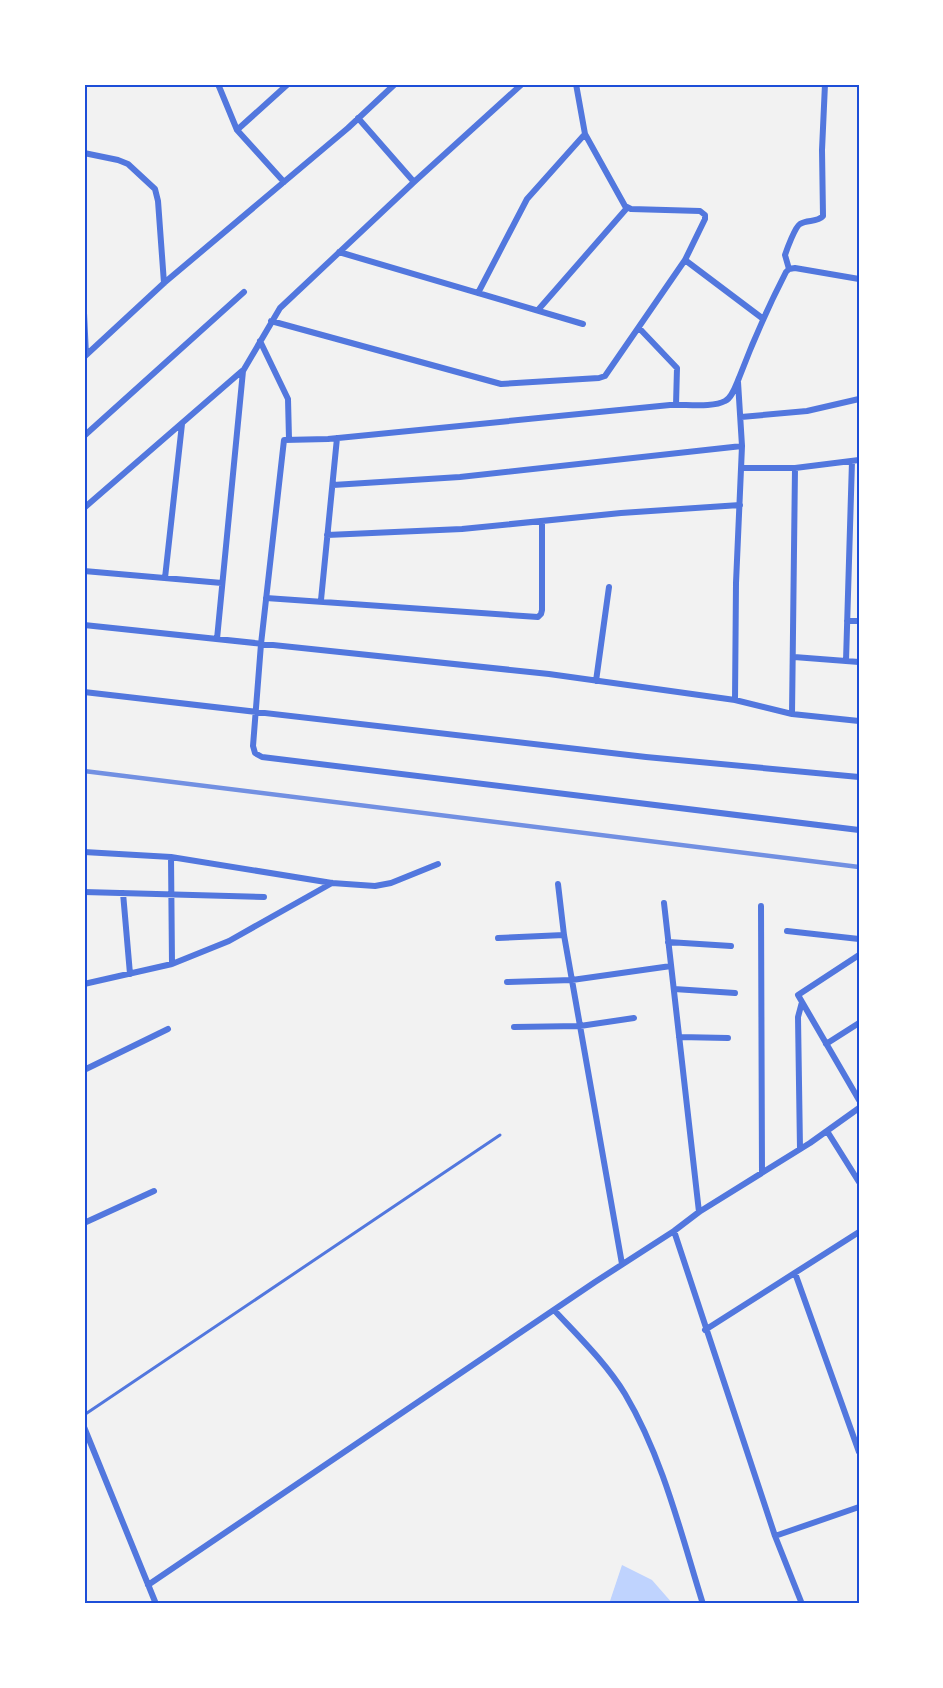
<svg xmlns="http://www.w3.org/2000/svg" width="943" height="1688" font-family="Georgia,serif">
  <rect width="100%" height="100%" fill="#f2f2f2"/>
  <path fill="#bfd3fe" d="M622 1565 652 1580 673 1604H609Z"/>
  <g fill="none" stroke-linecap="round" stroke-linejoin="round">
    <path stroke="#5277de" stroke-width="3" d="M84 1415 500 1135"/>
    <path stroke="#5277de" stroke-width="6" d="M218 84 237 130 284 182
      M237 130 288 84
      M84 153 118 160 128 164 155 189 158 201 164 283
      M414 182 522 84
      M339 252 583 324
      M685 260 762 318
      M789 269 785 255C787 249 795 227 800 224 807 219 817 223 823 216L822 150 825 84
      M859 279 795 268 789 269 786 272C768 307 753 341 739 378 736 385 732 398 725 401 713 408 684 404 670 405L328 439 284 440 261 644 253 746 255 753 262 757 859 830
      M478 293 527 199 585 134
      M538 310 627 208
      M84 313 86 355
      M271 321 501 384 599 378 605 376 685 260 705 219V215L700 211 631 209 625 206 585 134 576 84
      M639 328 677 368 676 405
      M260 341 288 399 289 439
      M84 357 164 283 348 128 395 84
      M741 417 807 411 859 399
      M84 436 244 292
      M742 468H795L859 460
      M333 485 460 477 742 446
      M84 508 242 371
      M327 535 462 529 621 513 740 505
      M84 571 222 583
      M165 578 182 424
      M266 598 538 617 541 614 542 610V521
      M321 600 337 438
      M847 621H859
      M84 625 549 674 735 700 792 714 859 721
      M217 639 243 371 280 308 414 182 358 118
      M794 657 859 662
      M846 661 852 461
      M596 681 609 587
      M84 692 646 757 859 777
      M735 700 736 583 742 446 738 382
      M792 714 795 468
      M84 852 171 857 332 883 375 886 391 883 438 864
      M171 857 172 964
      M558 884 564 935 622 1264
      M84 892 264 897
      M123 893 130 974
      M664 903 699 1212
      M761 906 762 1172
      M787 931 859 939
      M498 938 564 935
      M668 942 731 946
      M859 955 798 995 859 1100
      M507 982 572 980 671 966
      M84 984 172 964 229 941 332 883
      M674 989 735 993
      M514 1027 580 1026 634 1018
      M679 1037 728 1038
      M826 1044 859 1023
      M84 1070 168 1029
      M827 1131 859 1182
      M800 1149 798 1017 802 1002
      M84 1223 154 1191
      M674 1231 775 1536 802 1604
      M795 1273 859 1452
      M554 1310C579 1337 606 1363 625 1394 663 1458 681 1534 703 1604
      M705 1330 859 1232
      M84 1427 156 1604
      M775 1536 859 1507
      M148 1585 595 1282 674 1231 699 1212 810 1143 859 1108"/>
    <path stroke="#7290e2" stroke-width="4.5" d="M84 771 859 867"/>
  </g>
  <rect width="943" height="1688" fill="none" stroke="#ffffff" stroke-width="171"/>
  <rect x="86" y="86" width="772" height="1516" fill="none" stroke="#1d4ed8" stroke-width="2"/>
</svg>
